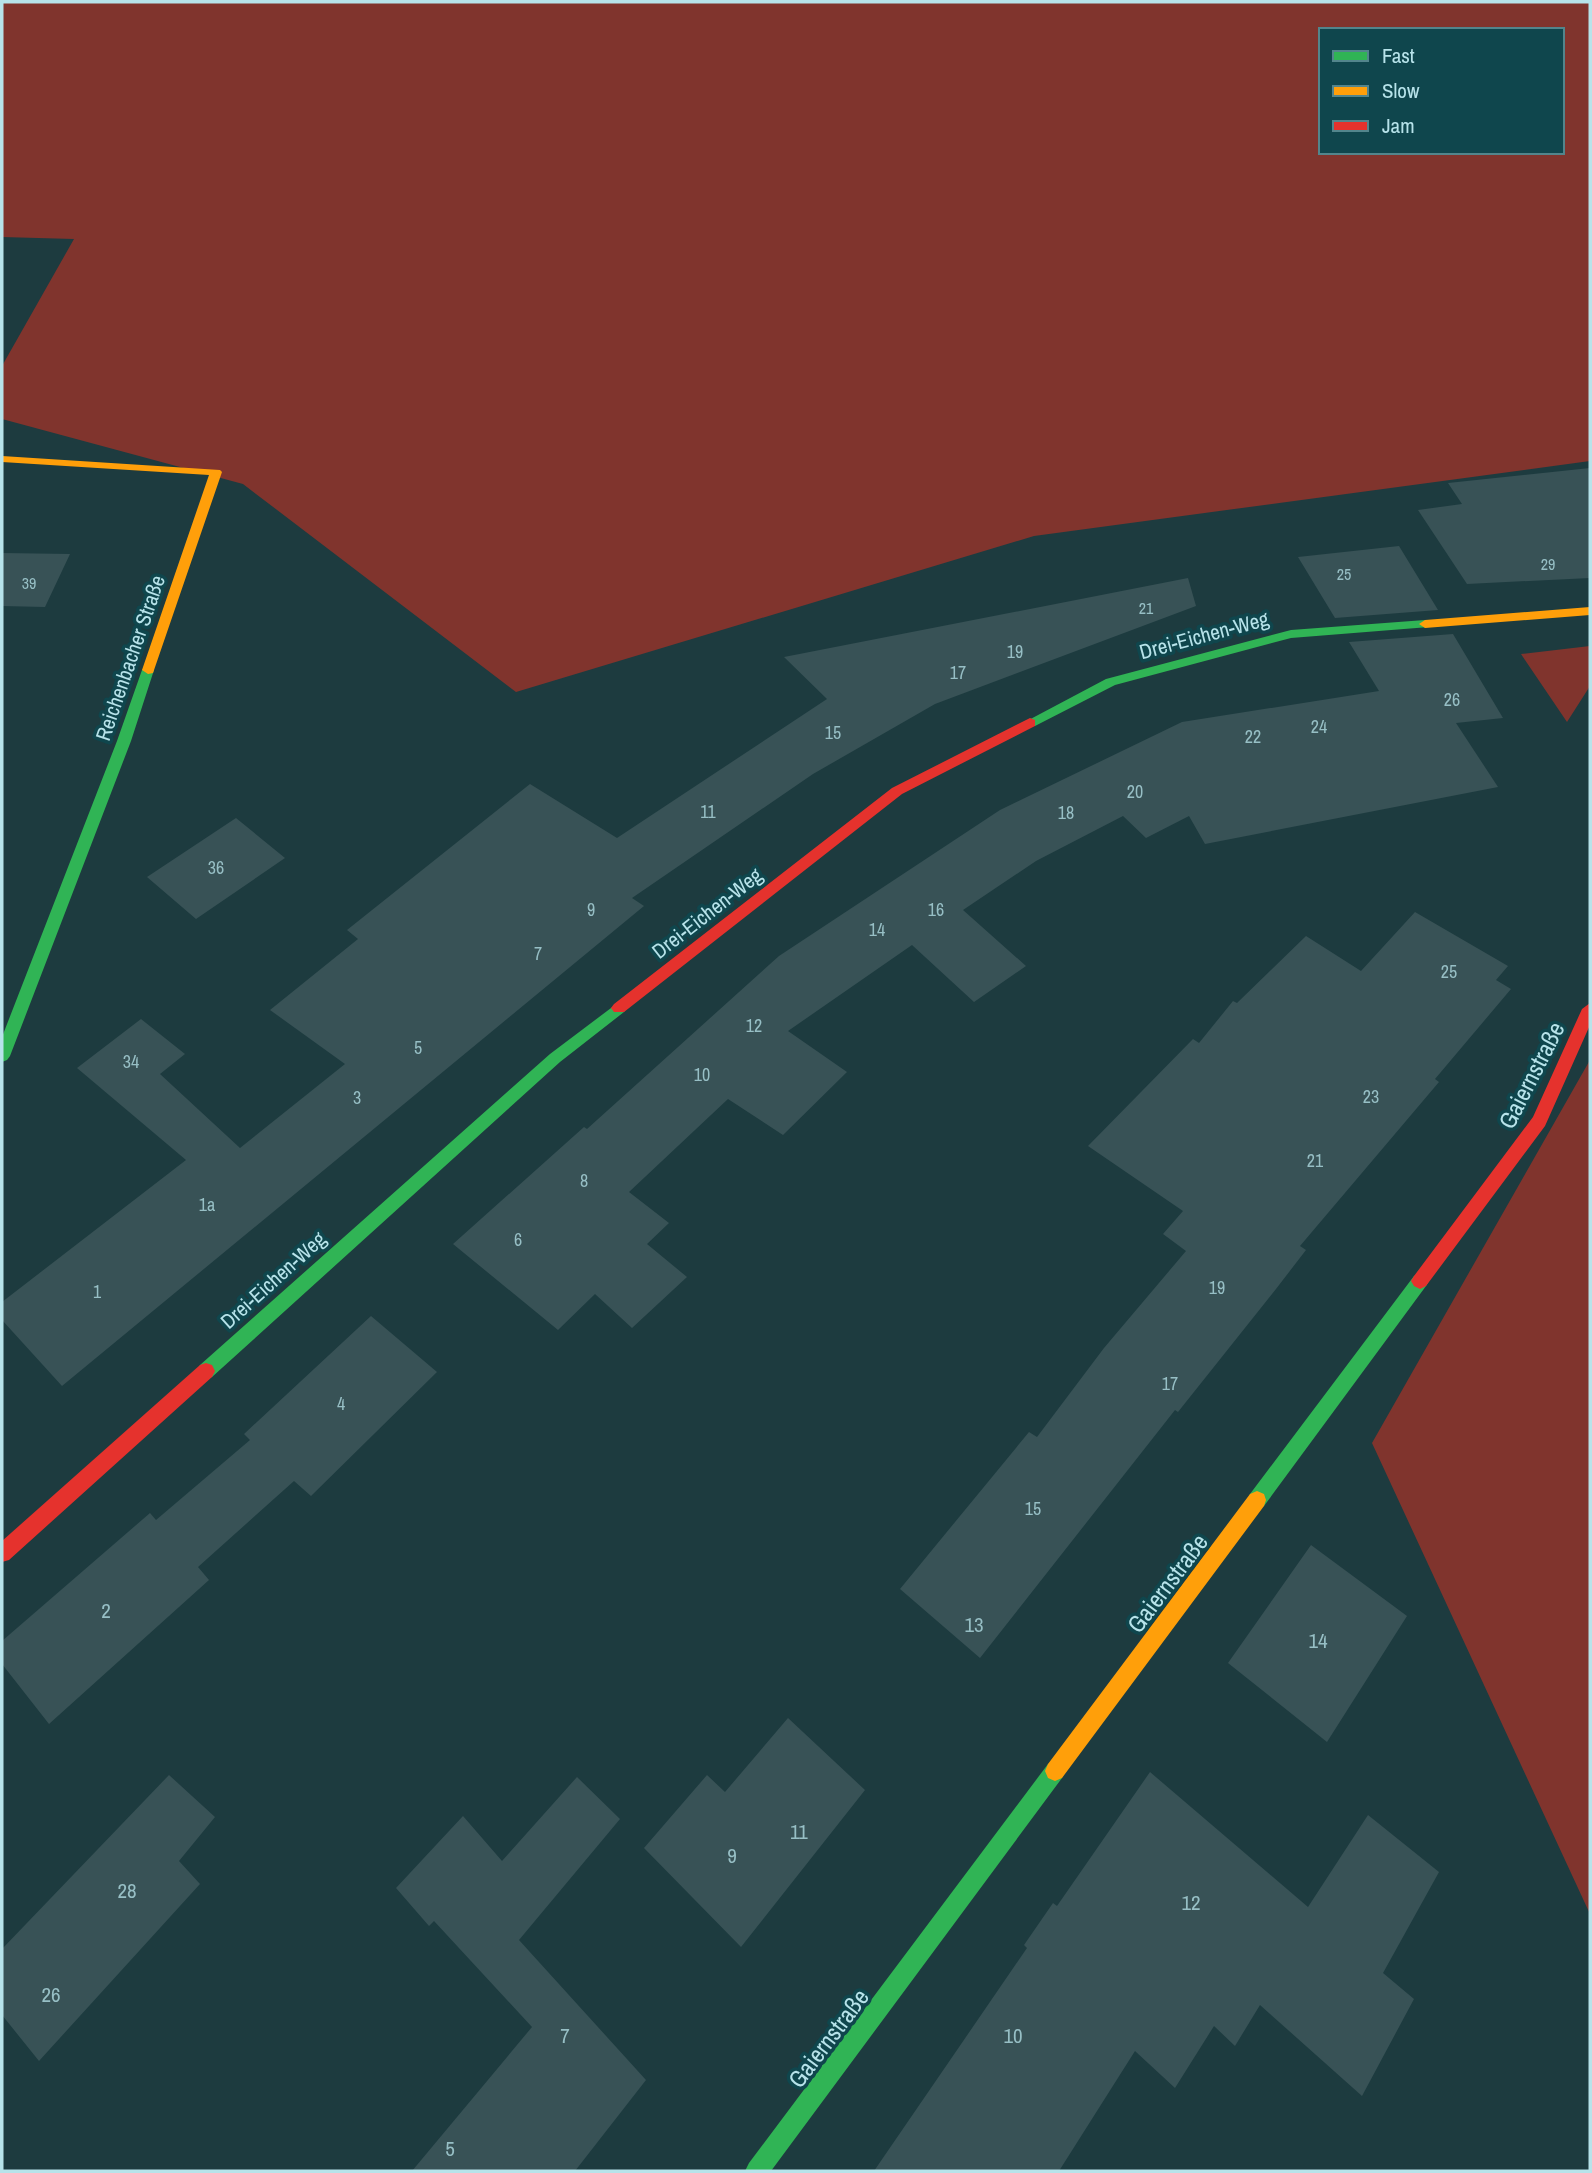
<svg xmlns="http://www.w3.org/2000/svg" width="1592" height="2173" font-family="'Archivo Narrow',sans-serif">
  <rect width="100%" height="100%" fill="#1d3b3f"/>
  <path fill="#80342d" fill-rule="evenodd" d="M2 2H1590V461L1034 536 516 692 243 484 2 419V366L74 239 2 237ZM1321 30H1562V152H1321Z
    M1590 646V686L1567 722 1521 654Z
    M1590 1060V1914L1372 1443Z"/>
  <path fill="#385256" d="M1590 468V578L1467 584 1418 510 1462 504 1448 483Z
    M1399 546 1438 610 1335 618 1298 557Z
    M2 553 70 554 45 607 2 606Z
    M1188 578 1196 606 935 704 813 774 632 898 644 906 62 1386 2 1320V1302L186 1160 77 1068 141 1019 185 1054 160 1074 240 1148 345 1064 270 1010 358 939 347 930 530 784 617 838 827 699 784 657Z
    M1453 634 1503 718 1456 723 1498 787 1205 844 1189 816 1146 838 1123 816 1036 861 963 910 1026 966 974 1002 912 945 788 1031 847 1072 783 1135 728 1099 629 1192 669 1223 647 1244 687 1277 632 1328 595 1294 558 1330 453 1244 584 1127 587 1129 779 956 1000 810 1182 722 1379 691 1349 642Z
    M236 818 285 858 196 919 147 877Z
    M1415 912 1508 966 1496 980 1511 989 1435 1079 1439 1082 1300 1246 1306 1250 1276 1289 1178 1412 1175 1410 980 1658 900 1589 1029 1432 1037 1437 1104 1348 1186 1251 1163 1234 1183 1211 1088 1146 1193 1039 1199 1043 1233 1001 1237 1003 1306 936 1361 971Z
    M371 1316 437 1372 311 1496 294 1481 198 1567 209 1580 49 1724 2 1664V1641L150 1513 156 1520 250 1440 244 1434Z
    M1311 1545 1407 1616 1327 1742 1228 1663Z
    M788 1718 865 1790 741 1947 644 1848 707 1775 725 1792Z
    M1150 1772 1308 1907 1368 1815 1439 1872 1383 1973 1414 1999 1362 2096 1260 2005 1235 2046 1214 2026 1175 2088 1135 2051 1059 2171H874L1027 1948 1024 1945 1053 1903 1057 1906Z
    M169 1775 215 1817 179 1861 200 1884 39 2061 2 2015V1949Z
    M577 1777 620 1819 519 1940 646 2080 575 2171H412L532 2027 434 1921 429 1926 396 1888 463 1816 502 1861Z"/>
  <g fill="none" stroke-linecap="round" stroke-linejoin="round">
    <path fill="#30b455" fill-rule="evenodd" d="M1425 620 1431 624 1429 627 1291 638 1115 685 1035 726H1025L1023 723 1106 679 1291 630Z
      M148 666 154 670 131 741 10 1056 7 1060 2 1062V1037L117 741 142 670Z
      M619 1002 627 1008 624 1012 560 1062 212 1377 206 1379 200 1377 197 1371 200 1365 550 1054Z
      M1420 1273 1426 1276 1429 1281 1426 1286 1264 1506 1257 1509 1250 1506 1248 1500 1250 1494 1414 1276Z
      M1055 1761 1062 1764 1065 1771 1062 1778 771 2171H745L749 2163 1048 1764Z"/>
    <path fill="#ff9f0a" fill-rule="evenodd" d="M2 456 220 470 222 472 153 673 148 674 142 670 209 475 2 462Z
      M1590 607V615L1425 628 1419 624 1425 620Z
      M1257 1491 1264 1494 1266 1500 1264 1506 1062 1778 1055 1781 1048 1778 1045 1771 1048 1764 1250 1494Z"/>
    <path fill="#e5322d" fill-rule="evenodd" d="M1030 718 1035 720V726L902 794 624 1012H614L611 1008 614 1004 892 788Z
      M1590 1003V1025L1545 1126 1426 1286 1420 1289 1414 1286 1411 1281 1414 1276 1533 1117 1582 1009Z
      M206 1363 212 1365 215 1371 212 1377 9 1560 2 1562V1541L200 1365Z"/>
  </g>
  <g text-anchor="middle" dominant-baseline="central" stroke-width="7" stroke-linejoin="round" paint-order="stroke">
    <g font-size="16" fill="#97bfc5">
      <text x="1548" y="564">29</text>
      <text x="1344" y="574">25</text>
      <text x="29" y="583">39</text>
      <text x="1146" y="608">21</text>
    </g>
    <g font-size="18" fill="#97bfc5">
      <text x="1015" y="651">19</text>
      <text x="958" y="672">17</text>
      <text x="1452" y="699">26</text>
      <text x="1319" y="726">24</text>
      <text x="833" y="732">15</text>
      <text x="1253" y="736">22</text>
      <text x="1135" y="791">20</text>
      <text x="708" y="811">11</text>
      <text x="1066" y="812">18</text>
      <text x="216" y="867">36</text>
      <text x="591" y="909">9</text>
      <text x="936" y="909">16</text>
      <text x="877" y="929">14</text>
      <text x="538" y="953">7</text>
      <text x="1449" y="971">25</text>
      <text x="754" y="1025">12</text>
      <text x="418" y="1047">5</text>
      <text x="131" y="1061">34</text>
      <text x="702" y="1074">10</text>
      <text x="1371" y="1096">23</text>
      <text x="357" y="1097">3</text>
      <text x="1315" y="1160">21</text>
      <text x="584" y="1180">8</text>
      <text x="207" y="1204">1a</text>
      <text x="518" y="1239">6</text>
      <text x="1217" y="1287">19</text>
      <text x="97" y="1291">1</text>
      <text x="1170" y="1383">17</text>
      <text x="341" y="1403">4</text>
      <text x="1033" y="1508">15</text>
    </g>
    <g font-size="21" fill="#b7e3ea" stroke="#0f464d">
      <text transform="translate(1204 635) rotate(-15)">Drei-Eichen-Weg</text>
      <text transform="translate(130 658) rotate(-71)">Reichenbacher Straße</text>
      <text transform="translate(707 913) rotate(-38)">Drei-Eichen-Weg</text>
      <text transform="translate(273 1280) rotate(-42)">Drei-Eichen-Weg</text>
    </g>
    <g font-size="21" fill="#97bfc5">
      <text x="106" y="1610">2</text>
      <text x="974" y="1624">13</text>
      <text x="1318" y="1640">14</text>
      <text x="799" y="1831">11</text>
      <text x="732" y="1855">9</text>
      <text x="127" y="1890">28</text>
      <text x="1191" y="1902">12</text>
      <text x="51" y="1994">26</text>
      <text x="565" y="2035">7</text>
      <text x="1013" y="2035">10</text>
      <text x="450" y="2148">5</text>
    </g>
    <g font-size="24" fill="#b7e3ea" stroke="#0f464d">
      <text transform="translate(1531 1075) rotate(-63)">Gaiernstraße</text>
      <text transform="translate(1167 1583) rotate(-53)">Gaiernstraße</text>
      <text transform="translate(828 2038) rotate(-53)">Gaiernstraße</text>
    </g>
  </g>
  <rect width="1592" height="2173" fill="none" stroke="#b7e3ea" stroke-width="7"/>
  <rect x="1319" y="28" width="245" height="126" fill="#0f464d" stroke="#52858c" stroke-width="2"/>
  <rect x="1333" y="51" width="35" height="10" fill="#30b455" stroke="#52858c" stroke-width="2"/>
  <text x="1382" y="63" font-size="21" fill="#b7e3ea">Fast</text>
  <rect x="1333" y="86" width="35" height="10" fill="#ff9f0a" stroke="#52858c" stroke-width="2"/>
  <text x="1382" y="98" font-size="21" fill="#b7e3ea">Slow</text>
  <rect x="1333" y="121" width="35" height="10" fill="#e5322d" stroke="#52858c" stroke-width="2"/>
  <text x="1382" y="133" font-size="21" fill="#b7e3ea">Jam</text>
</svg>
